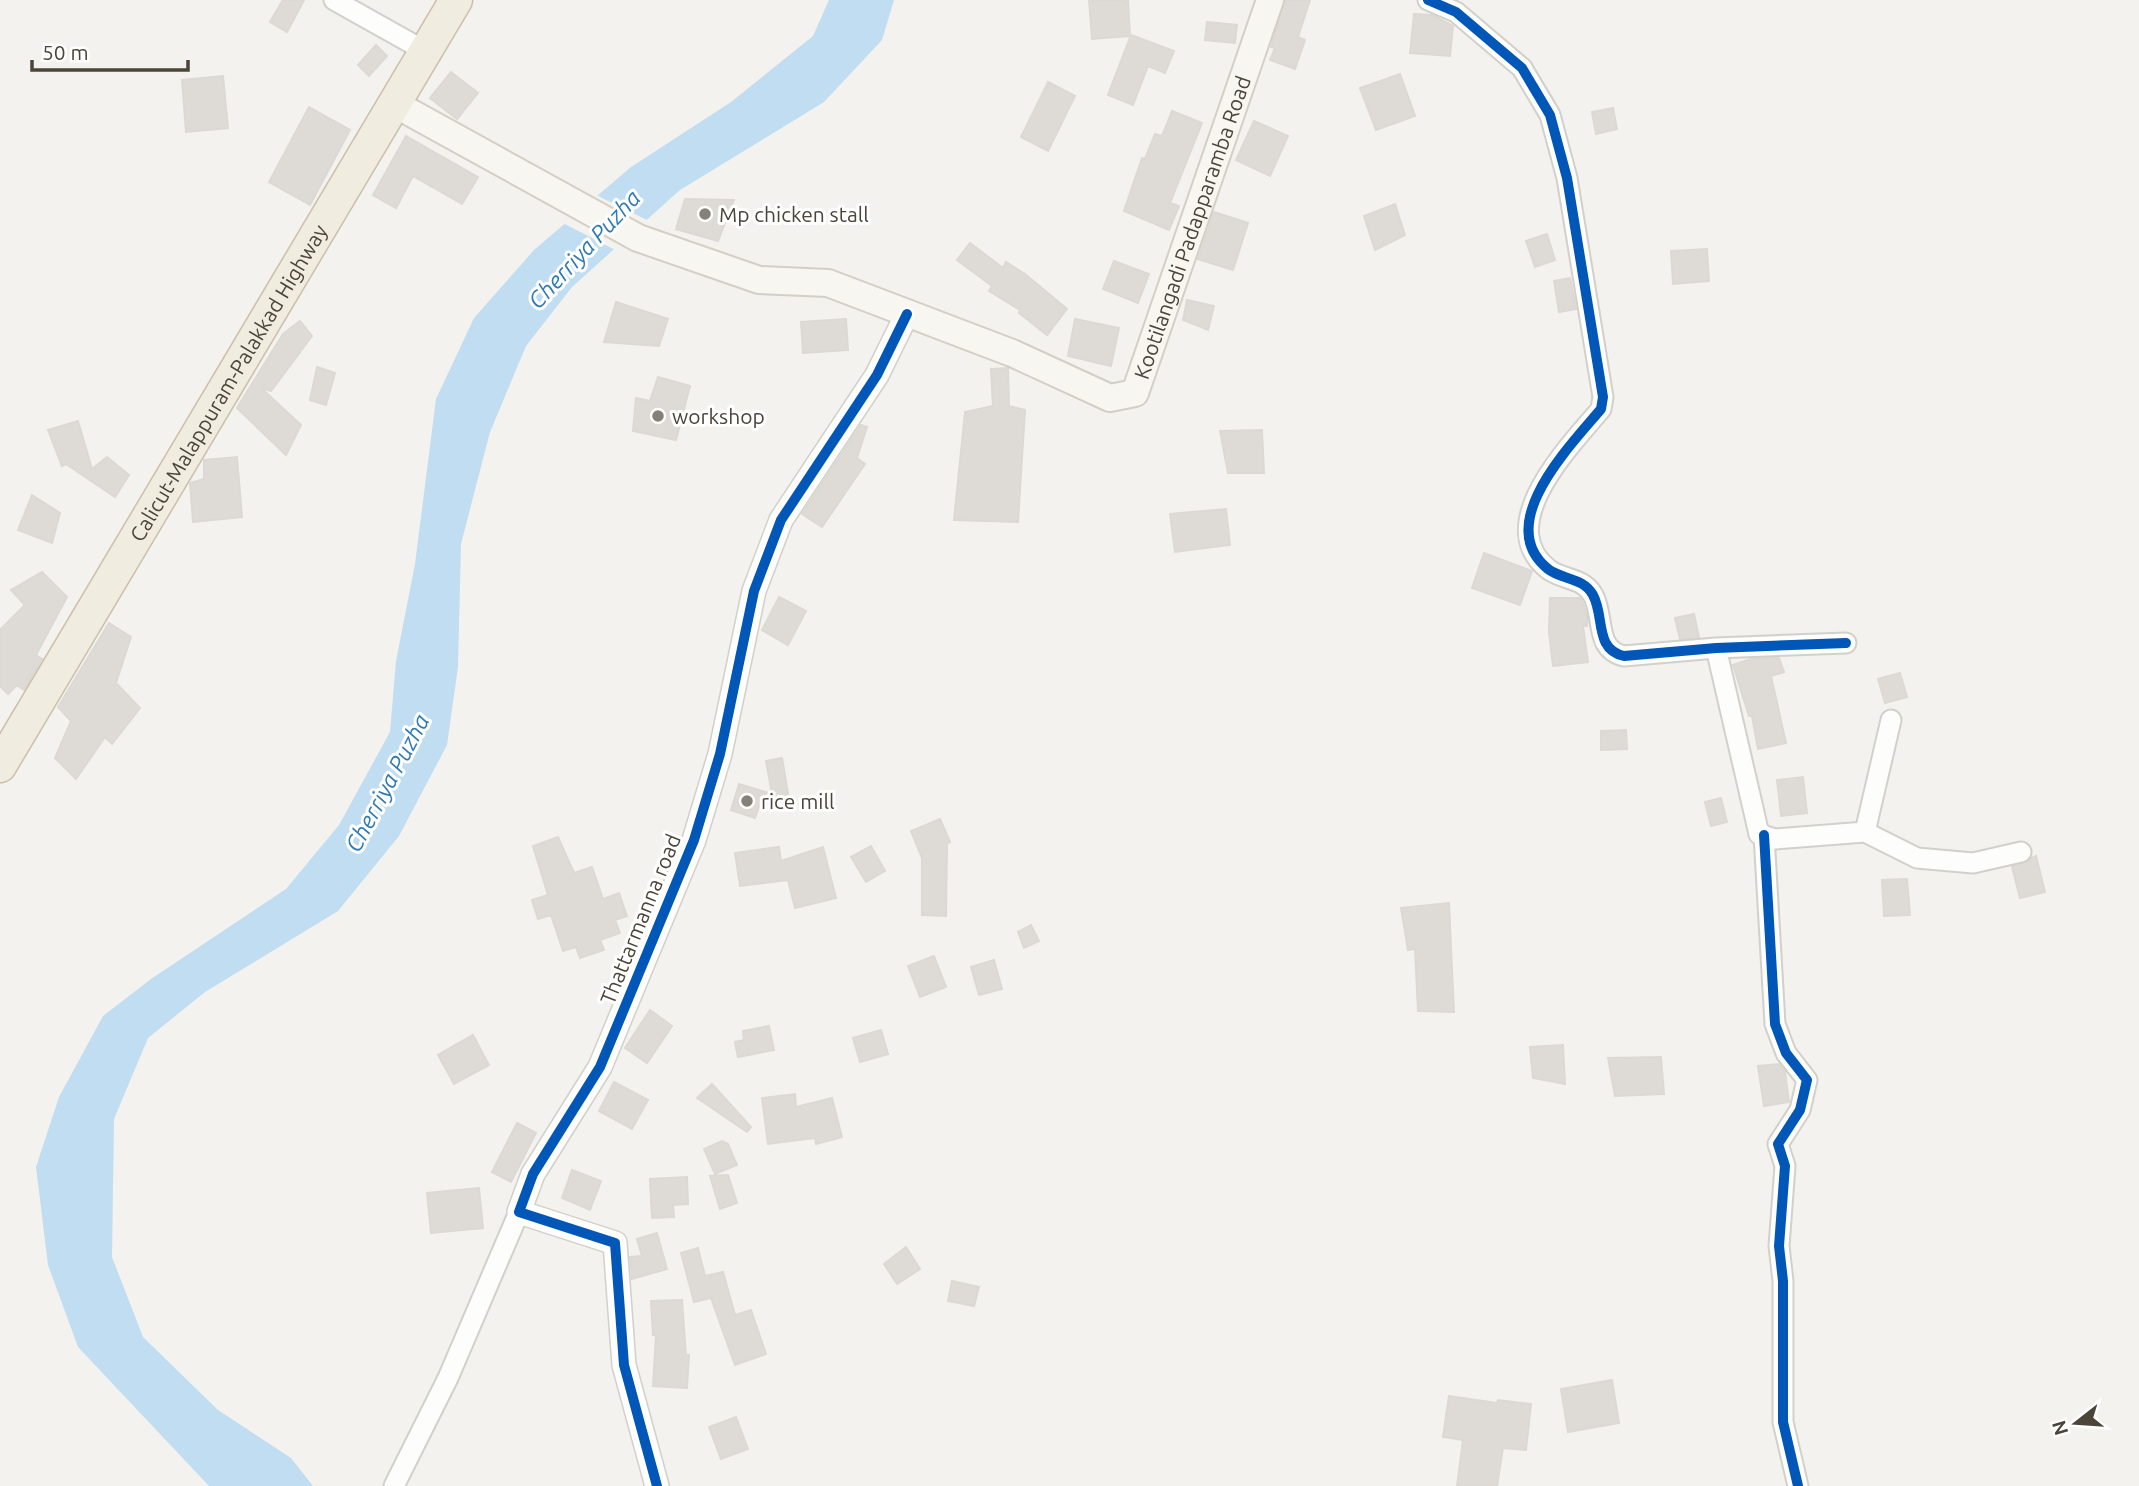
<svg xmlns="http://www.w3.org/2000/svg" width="2139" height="1486" font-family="Ubuntu,sans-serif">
  <rect width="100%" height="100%" fill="#f4f2ee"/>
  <path fill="#c0ddf1" d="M829 0H894L882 40 824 102 680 190 572 287 526 346 490 432 461 544 458 667 447 745 399 836 338 911 205 992 148 1038 114 1119 112 1257 143 1337 218 1410 291 1458 313 1486H209L78 1347 48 1265 36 1167 59 1097 103 1016 151 979 286 889 339 825 390 732 396 661 415 564 436 399 474 318 534 250 631 167 731 102 813 36Z"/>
  <path fill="#f4f2ee" d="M594 194 651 222 619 252 561 222Z"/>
  <path fill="#dedbd6" stroke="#dcd9d4" stroke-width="2" d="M283 0H304L287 32 270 22Z
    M1089 0H1128L1130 36 1092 39Z
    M1285 0H1310L1298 37 1305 40 1295 69 1270 60 1275 48 1271 47Z
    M1414 14 1433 15 1453 26 1450 56 1410 53Z
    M1207 22 1237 25 1235 43 1205 40Z
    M1131 35 1174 51 1165 73 1148 66 1133 105 1108 95Z
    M376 45 387 56 369 76 358 65Z
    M451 72 478 93 457 119 430 98Z
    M1400 74 1415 116 1376 130 1360 88Z
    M223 76 228 128 186 132 182 80Z
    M1048 82 1075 96 1048 151 1021 137Z
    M309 107 350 130 310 205 269 182Z
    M1613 108 1617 129 1596 134 1592 112Z
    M1172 111 1202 123 1170 203 1179 206 1169 230 1124 211 1142 158 1145 159 1155 134 1162 136Z
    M1254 121 1288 136 1270 176 1236 160Z
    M406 136 478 177 462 204 413 176 396 208 373 195Z
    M685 199 734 200 718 241 676 229Z
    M1395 204 1405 235 1375 250 1364 216Z
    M1214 212 1248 223 1233 270 1198 259Z
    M1547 234 1555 260 1535 267 1526 241Z
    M970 243 1003 268 1006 262 1025 274 1067 309 1047 335 1019 313 1020 310 989 291 992 286 957 260Z
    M1707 249 1709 281 1673 284 1671 251Z
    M1114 261 1149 274 1138 303 1103 289Z
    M1570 278 1576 309 1559 312 1554 281Z
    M1187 300 1214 306 1208 330 1183 320Z
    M616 302 668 319 659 346 604 342Z
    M846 319 848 350 803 353 801 322Z
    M1075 319 1119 328 1111 366 1068 356Z
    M300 321 312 336 271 391 261 388 301 425 286 455 237 408 283 334Z
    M317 367 335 373 326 405 310 400Z
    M1008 368 1009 406 1025 410 1018 522 954 520 965 412 993 406 991 369Z
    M658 377 690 386 676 440 633 431 636 398 650 401Z
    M78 421 92 469 107 457 129 475 115 497 66 464 62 466 48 430Z
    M861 425 867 427 857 458 865 464 822 527 802 514Z
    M1262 430 1264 473H1228L1220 431Z
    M237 457 242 517 193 522 190 483 204 479V460Z
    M32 495 60 513 52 543 18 530Z
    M1226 509 1230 545 1175 552 1170 514Z
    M1484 553 1532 571 1520 605 1472 588Z
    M42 572 67 597 36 655 42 659 24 690 17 685 8 694 0 686V630L25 605 11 590Z
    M779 597 806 611 788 645 762 630Z
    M1550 598H1580L1582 601 1587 616V626H1583L1588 662 1553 666 1549 632Z
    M1694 614 1699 637 1680 639 1675 618Z
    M109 623 131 637 116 683 140 708 112 744 105 737 76 779 55 758 71 721 58 707Z
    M1779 658 1784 672 1771 676 1786 743 1758 749 1752 716H1749L1733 665 1751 659Z
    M1900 673 1907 697 1885 703 1878 679Z
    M1626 730 1627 749 1601 750V731Z
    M782 758 789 799 760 804 755 818 731 810 739 784 772 794 766 761Z
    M1803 777 1807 813 1781 816 1777 780Z
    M1721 798 1727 822 1711 826 1705 802Z
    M940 819 950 842 947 843 946 916 922 915V858L911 831Z
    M558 837 574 873 592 867 603 899 619 893 627 916 615 920 620 933 600 940 604 950 580 958 576 947 563 951 551 915 538 919 532 900 548 895 533 846Z
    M871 846 885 871 866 882 851 857Z
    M779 847 781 861 823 847 836 898 795 908 788 880 740 886 735 853Z
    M2036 856 2045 892 2020 898 2012 867Z
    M1907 879 1910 915 1884 916 1882 880Z
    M1449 903 1454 1012 1418 1011 1415 949 1408 950 1401 908Z
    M1031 925 1039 941 1024 948 1018 932Z
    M934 956 946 987 920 997 908 966Z
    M994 960 1002 989 979 995 971 967Z
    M650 1010 672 1026 647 1063 625 1048Z
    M769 1026 774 1050 738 1057 735 1042 744 1040 743 1031Z
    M881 1030 888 1054 860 1062 853 1038Z
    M473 1035 489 1065 454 1084 438 1055Z
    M1563 1045 1565 1084 1533 1078 1530 1047Z
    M1661 1057 1664 1094 1615 1096 1608 1058Z
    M1779 1064 1785 1072 1789 1102 1764 1106 1758 1066Z
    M614 1082 648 1100 632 1129 599 1111Z
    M712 1084 751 1127 747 1132 697 1098Z
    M795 1094 796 1107 832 1098 842 1137 816 1144 815 1138 768 1144 762 1098Z
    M517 1123 536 1133 511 1182 492 1172Z
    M722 1141 728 1144 737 1165 715 1174 704 1149Z
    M572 1170 601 1181 590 1210 562 1198Z
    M728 1175 737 1203 720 1209 710 1176Z
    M687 1177 688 1204 673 1205 674 1217 652 1218 650 1179Z
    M479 1188 483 1228 431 1233 427 1193Z
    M657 1233 667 1269 632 1279 630 1257 642 1256 637 1239Z
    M906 1247 920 1269 897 1284 884 1264Z
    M698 1248 705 1276 723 1272 735 1315 751 1310 766 1354 735 1365 711 1298 694 1302 681 1253Z
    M952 1281 979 1287 974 1306 948 1301Z
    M682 1300 686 1355H689L687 1388 653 1386 656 1335H653L651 1301Z
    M1612 1380 1619 1423 1568 1432 1561 1389Z
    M1449 1396 1497 1403 1498 1400 1531 1404 1526 1450 1503 1448 1497 1486H1457L1463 1440 1443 1437Z
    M736 1417 748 1449 721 1459 709 1427Z"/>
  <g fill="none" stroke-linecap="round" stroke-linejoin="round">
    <defs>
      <path id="minor" d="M334 0 425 51
        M1428 0 1456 12 1522 68 1550 115 1567 178 1603 397 1601 409C1571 445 1492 524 1548 569 1562 580 1583 577 1593 595 1605 617 1594 649 1624 656L1716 648 1846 643
        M1716 648 1759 834 1775 839 1865 832 1917 858 1973 863 2021 852
        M1865 832 1891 720
        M1764 835 1775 1024 1786 1053 1807 1080 1800 1110 1778 1144 1785 1166 1779 1246 1783 1281V1422L1798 1486
        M394 1486 448 1378 519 1212"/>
      <path id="tertiary" d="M657 1486 624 1365 615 1243 519 1212 533 1174 600 1067 694 840 720 754 754 591 781 520 877 375 907 314"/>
      <g id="secondary">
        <path id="s1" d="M395 104 638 238 759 280 828 283 1012 353 1110 398 1135 393 1270 0"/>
      </g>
      <g id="trunk">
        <path id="s2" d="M0 766 456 0"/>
      </g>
    </defs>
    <use href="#minor" stroke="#d2d0cb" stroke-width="23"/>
    <use href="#tertiary" stroke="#d2d0cb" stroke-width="26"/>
    <use href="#secondary" stroke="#d3cfc5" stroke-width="30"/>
    <use href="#trunk" stroke="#ccbfa9" stroke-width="35"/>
    <use href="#minor" stroke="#fdfdfc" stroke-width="19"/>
    <use href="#tertiary" stroke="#fdfdfc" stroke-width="23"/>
    <use href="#secondary" stroke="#f7f6f1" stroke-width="26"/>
    <use href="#trunk" stroke="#f0ece0" stroke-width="32"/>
    <defs>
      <path id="cycleway" d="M1428 0 1456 12 1522 68 1550 115 1567 178 1603 397 1601 409C1571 445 1492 524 1548 569 1562 580 1583 577 1593 595 1605 617 1594 649 1624 656L1716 648 1846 643
        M1764 835 1775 1024 1786 1053 1807 1080 1800 1110 1778 1144 1785 1166 1779 1246 1783 1281V1422L1798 1486
        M657 1486 624 1365 615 1243 519 1212 533 1174 600 1067 694 840 720 754 754 591 781 520 877 375 907 314"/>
    </defs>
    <use href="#cycleway" stroke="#fff" stroke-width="15"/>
    <use href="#cycleway" stroke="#0057b8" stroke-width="10"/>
  </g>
  <g fill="#868178" stroke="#fff" stroke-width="2.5">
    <circle cx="705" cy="214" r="7"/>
    <circle cx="658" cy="416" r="7"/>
    <circle cx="747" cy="801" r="7"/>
  </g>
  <g text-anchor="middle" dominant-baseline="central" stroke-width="6" stroke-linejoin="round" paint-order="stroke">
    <g font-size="21" fill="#4b4439" stroke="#fff" text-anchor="start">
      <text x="719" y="214">Mp chicken stall</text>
      <text x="672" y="416">workshop</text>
      <text x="761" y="801">rice mill</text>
    </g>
    <g font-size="21" fill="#4b4439" stroke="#fff">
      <text stroke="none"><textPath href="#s1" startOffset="980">Kootilangadi Padapparamba Road</textPath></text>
      <text stroke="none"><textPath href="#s2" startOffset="446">Calicut-Malappuram-Palakkad Highway</textPath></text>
      <text transform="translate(640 919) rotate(-68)">Thattarmanna road</text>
    </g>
    <g font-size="23" font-style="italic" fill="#2e7ab2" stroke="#fff">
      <text transform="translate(584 249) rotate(-47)">Cherriya Puzha</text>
      <text transform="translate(387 783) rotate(-62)">Cherriya Puzha</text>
    </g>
  </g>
  <g transform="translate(2076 1423) rotate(253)" stroke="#ffffff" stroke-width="5" paint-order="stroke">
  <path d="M0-5L12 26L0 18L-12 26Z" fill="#4b4439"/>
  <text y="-10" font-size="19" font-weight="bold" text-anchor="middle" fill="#4b4439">N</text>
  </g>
  <path d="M32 60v10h156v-10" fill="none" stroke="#4b4439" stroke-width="3.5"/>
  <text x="42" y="60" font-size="21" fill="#4b4439" stroke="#ffffff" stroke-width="5" paint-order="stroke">50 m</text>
</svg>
